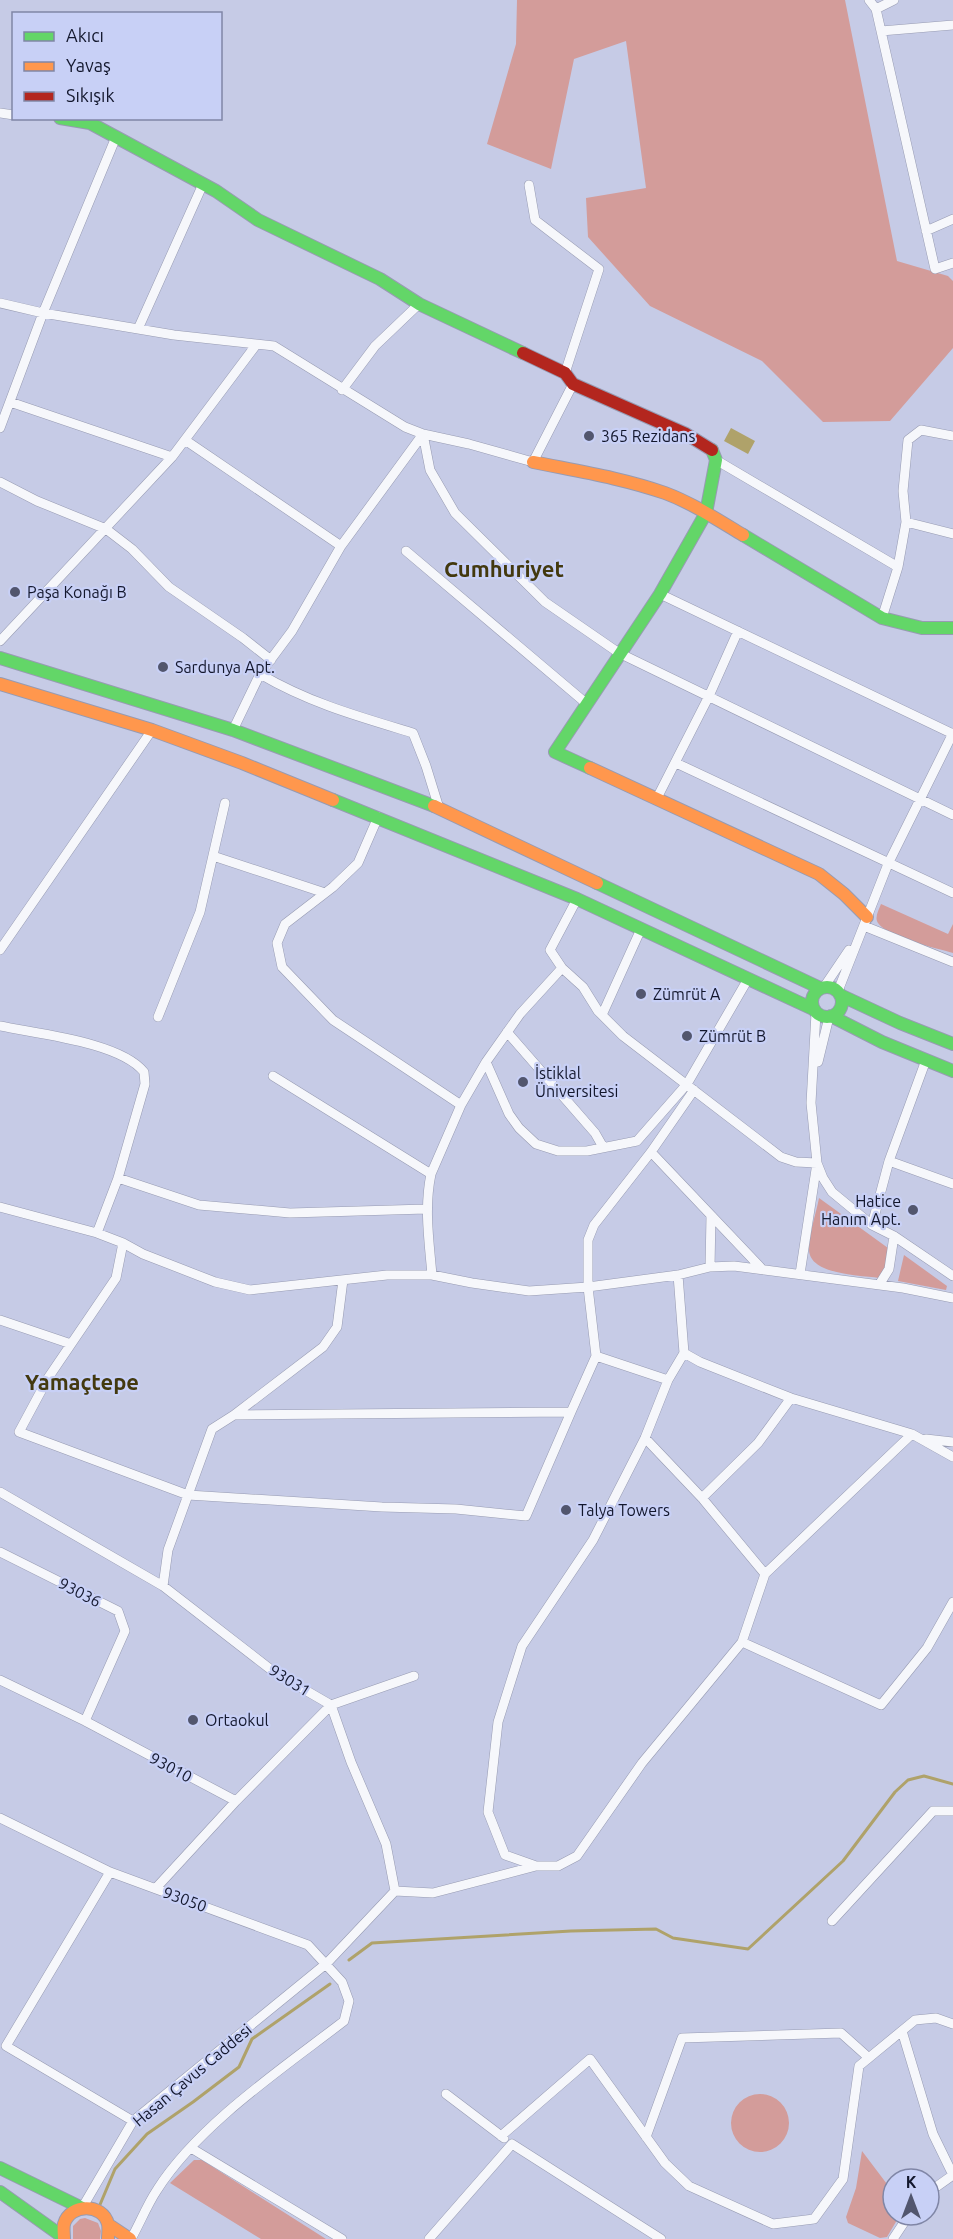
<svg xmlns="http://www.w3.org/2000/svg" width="953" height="2239" font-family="Ubuntu,sans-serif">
  <rect width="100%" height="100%" fill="#c6cbe6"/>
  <path fill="#d39c9a" d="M517 0H845L897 261 948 276 953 281V348L890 421 823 422 762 361 650 306 588 237 586 198 646 188 626 41 574 59 551 169 487 144 516 44Z
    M881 904 948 934 953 924V953C936 948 887 937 878 923 874 917 879 910 881 904Z
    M819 1198 888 1248C889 1259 887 1271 879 1278 860 1275 810 1275 809 1250 809 1233 816 1214 819 1198Z
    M904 1255 947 1286 946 1290 898 1281Z
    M731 2123a29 29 0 1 1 58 0a29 29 0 1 1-58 0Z
    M862 2151 893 2192V2215H900L887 2237 880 2238 848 2223 846 2217 856 2188Z
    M194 2160H202L326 2239H261L170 2183Z
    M85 2218 98 2223 101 2231 100 2239H73V2226L80 2219Z"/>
  <path fill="#afa26a" d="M731 428 755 441 748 454 724 441Z"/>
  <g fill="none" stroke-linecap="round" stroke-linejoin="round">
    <path stroke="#afa26a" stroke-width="3" d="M349 1960 372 1943 571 1931 656 1929 673 1938 748 1949 843 1861 895 1792 908 1780 924 1776 953 1784
      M99 2207 115 2169 147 2134 193 2102 239 2067 252 2039 330 1984"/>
    <defs>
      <path id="street" d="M869 0 876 9 935 269 953 263
        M876 9 894 0
        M881 31 953 25
        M0 113 14 115
        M529 185 535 220 599 269 565 373
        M926 231 953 219
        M0 303 43 313 174 335 274 346 405 427 423 434 469 444 533 462 573 384
        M138 329 203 184
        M342 390 375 346 419 304
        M10 402 172 457
        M0 428 43 313 116 137
        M423 434 430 470 455 513 545 602 619 653 953 815
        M185 440 341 546
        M716 460 898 567
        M0 482 37 501 106 529 132 549 169 587 243 638 271 660
        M906 522 953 534
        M406 551 587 704
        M660 594 953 734
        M882 618 898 567 906 522 903 491 908 440 921 430 953 436
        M0 641 172 457 256 345
        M260 674C309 703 360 717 413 733L426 766 439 808
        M233 730 260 674 292 631 341 546 423 434
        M676 763 953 893
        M657 798 709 696 738 631
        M378 817 358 863 333 887 285 924 277 943 282 967 333 1020 461 1105 486 1062
        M213 856 325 893
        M577 899 550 950 562 968 520 1014 486 1062 509 1114 519 1128 536 1144 558 1151H587L637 1141 687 1084 748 979
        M864 926 953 962
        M0 950 152 730
        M562 968 583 987 598 1011 623 1036 781 1157 796 1162 817 1163 800 1274
        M824 987 849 950
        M838 991 888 864 953 733
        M816 1013 811 1103 817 1163 823 1178 832 1192 872 1225 894 1236 953 1276
        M602 1015 641 929
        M158 1017 200 912 225 803
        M0 1026C38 1034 120 1042 144 1072L145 1084 118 1178 97 1233
        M507 1032 595 1133 603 1147
        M926 1060 889 1161 953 1184
        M818 1062 829 1017
        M273 1076 431 1174
        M651 1152 763 1270
        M118 1178 199 1205 290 1213 426 1209
        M0 1207 97 1233 123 1243 143 1254 215 1282 250 1290 387 1275H432L472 1283 529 1291 588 1287 678 1275 710 1267 734 1266 903 1288 953 1298
        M872 1225 889 1161
        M123 1243 116 1278 48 1378 19 1432 188 1495 382 1507 456 1509 526 1516 571 1412
        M710 1267 711 1216
        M432 1275C429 1240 424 1208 431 1174L461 1105
        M879 1285 889 1269 894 1236
        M0 1320 71 1344
        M684 1353 700 1362 791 1398 912 1434 953 1457
        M668 1380 596 1356 588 1287V1240L594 1225 651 1152 694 1090
        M234 1415 571 1412 596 1356
        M645 1438 702 1498 765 1574
        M926 1439 953 1442
        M0 1492 163 1586 274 1672 331 1705 351 1762 386 1844 395 1891 327 1963 133 2121 82 2208
        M702 1498 758 1443 791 1398
        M0 1552 118 1611 125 1631 85 1721
        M163 1586 168 1550 212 1429 234 1415 323 1347 337 1327 343 1280
        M742 1642 881 1705 927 1648 953 1602
        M0 1680 85 1721 236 1801 156 1888
        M236 1801 331 1705 414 1676
        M0 1818 110 1872 308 1945 342 1982 349 2001 344 2021C283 2068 198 2125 157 2190 147 2205 140 2223 131 2239
        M536 1866 505 1855 488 1812 498 1722 522 1646 593 1540 645 1438 668 1380 684 1353 678 1275
        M110 1872 6 2046 133 2121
        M395 1891 433 1893 536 1866H558L577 1856 642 1763 742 1642 765 1574 912 1434
        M832 1921 933 1811H953
        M902 2031 933 2134 953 2175
        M446 2094 504 2138
        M501 2136 590 2059 665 2163 689 2186 773 2224 814 2219 843 2179 859 2066 915 2020 936 2018 953 2024
        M646 2137 682 2038 841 2033 869 2058
        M191 2148 342 2239
        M929 2192 953 2175
        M429 2239 512 2144 661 2239
        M893 2239 909 2215"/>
      <path id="fast" d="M60 118 90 123 216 191 258 220 380 279 419 304 523 353
        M743 535 882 618 922 628H953
        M0 658 233 730 434 806
        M590 768 555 752 660 594 706 513 716 460 712 450
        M333 800 577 899 813 1009
        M597 883 820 988
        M812 1002a15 15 0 1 1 30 0a15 15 0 1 1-30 0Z
        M840 995 900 1023 953 1044
        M831 1016 882 1042 953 1071
        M0 2168 82 2208
        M0 2192 63 2237"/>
      <path id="slow" d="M533 462C577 471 622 478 665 493 692 503 718 520 743 535
        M0 684 152 730 242 763 333 800
        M590 768 819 874 844 894 867 917
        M434 806 597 883
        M109 2225 130 2239
        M64 2239C64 2234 63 2229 64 2224 70 2203 103 2203 108 2224 109 2229 108 2234 108 2239"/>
      <path id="jam" d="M523 353 565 373 573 384 686 434 712 450"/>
    </defs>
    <use href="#street" stroke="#979bb2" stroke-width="10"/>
    <use href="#fast" stroke="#979bb2" stroke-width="14"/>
    <use href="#slow" stroke="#979bb2" stroke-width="14"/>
    <use href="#jam" stroke="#979bb2" stroke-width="14"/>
    <use href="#street" stroke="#f6f7fb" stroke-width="9"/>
    <use href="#fast" stroke="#63d668" stroke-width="12"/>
    <use href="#slow" stroke="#ff974d" stroke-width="12"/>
    <use href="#jam" stroke="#b3261e" stroke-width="12"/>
  </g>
  <g fill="#52566e" stroke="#c8d0f6" stroke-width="2">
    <circle cx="589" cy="436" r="6"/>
    <circle cx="15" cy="592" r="6"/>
    <circle cx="163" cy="667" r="6"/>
    <circle cx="641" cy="994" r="6"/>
    <circle cx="687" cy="1036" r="6"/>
    <circle cx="523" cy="1082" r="6"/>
    <circle cx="913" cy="1210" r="6"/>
    <circle cx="566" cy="1510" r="6"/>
    <circle cx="193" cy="1720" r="6"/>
  </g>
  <g text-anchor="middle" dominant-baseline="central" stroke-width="4.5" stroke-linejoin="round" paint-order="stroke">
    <g font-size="16" fill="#13172d" stroke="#c8d0f6" text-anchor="start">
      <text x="601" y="436">365 Rezidans</text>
      <text x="27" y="592">Paşa Konağı B</text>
      <text x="175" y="667">Sardunya Apt.</text>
      <text x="653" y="994">Zümrüt A</text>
      <text x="699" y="1036">Zümrüt B</text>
      <text x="535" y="1073">İstiklal<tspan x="535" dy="18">Üniversitesi</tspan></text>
      <text x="901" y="1201" text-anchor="end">Hatice<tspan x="901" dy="18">Hanım Apt.</tspan></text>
      <text x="578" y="1510">Talya Towers</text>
      <text x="205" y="1720">Ortaokul</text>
    </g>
    <g font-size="16" fill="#13172d" stroke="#c8d0f6">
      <text transform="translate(80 1592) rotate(27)">93036</text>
      <text transform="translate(290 1680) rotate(32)">93031</text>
      <text transform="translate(171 1767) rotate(28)">93010</text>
      <text transform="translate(185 1899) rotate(20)">93050</text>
      <text transform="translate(192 2075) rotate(-40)">Hasan Çavus Caddesi</text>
    </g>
    <g font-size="22" font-weight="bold" fill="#43390f" stroke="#c8d0f6">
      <text x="504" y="568">Cumhuriyet</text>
      <text x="82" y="1381">Yamaçtepe</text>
    </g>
  </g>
  <rect x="12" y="12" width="210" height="108" fill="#c8d0f6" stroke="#8086a6" stroke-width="1.5"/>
  <rect x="24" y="32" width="30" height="9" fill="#63d668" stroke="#8086a6" stroke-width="1.5"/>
  <text x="66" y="42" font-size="18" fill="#13172d">Akıcı</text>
  <rect x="24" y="62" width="30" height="9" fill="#ff974d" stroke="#8086a6" stroke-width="1.5"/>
  <text x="66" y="72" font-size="18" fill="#13172d">Yavaş</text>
  <rect x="24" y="92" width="30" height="9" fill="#b3261e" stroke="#8086a6" stroke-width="1.5"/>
  <text x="66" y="102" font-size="18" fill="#13172d">Sıkışık</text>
  <g transform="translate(911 2197)"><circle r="28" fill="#c8d0f6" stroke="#8086a6" stroke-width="1.5"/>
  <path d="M0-4.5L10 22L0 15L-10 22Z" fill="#52566e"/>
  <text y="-9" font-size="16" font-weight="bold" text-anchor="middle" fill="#13172d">K</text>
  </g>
</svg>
